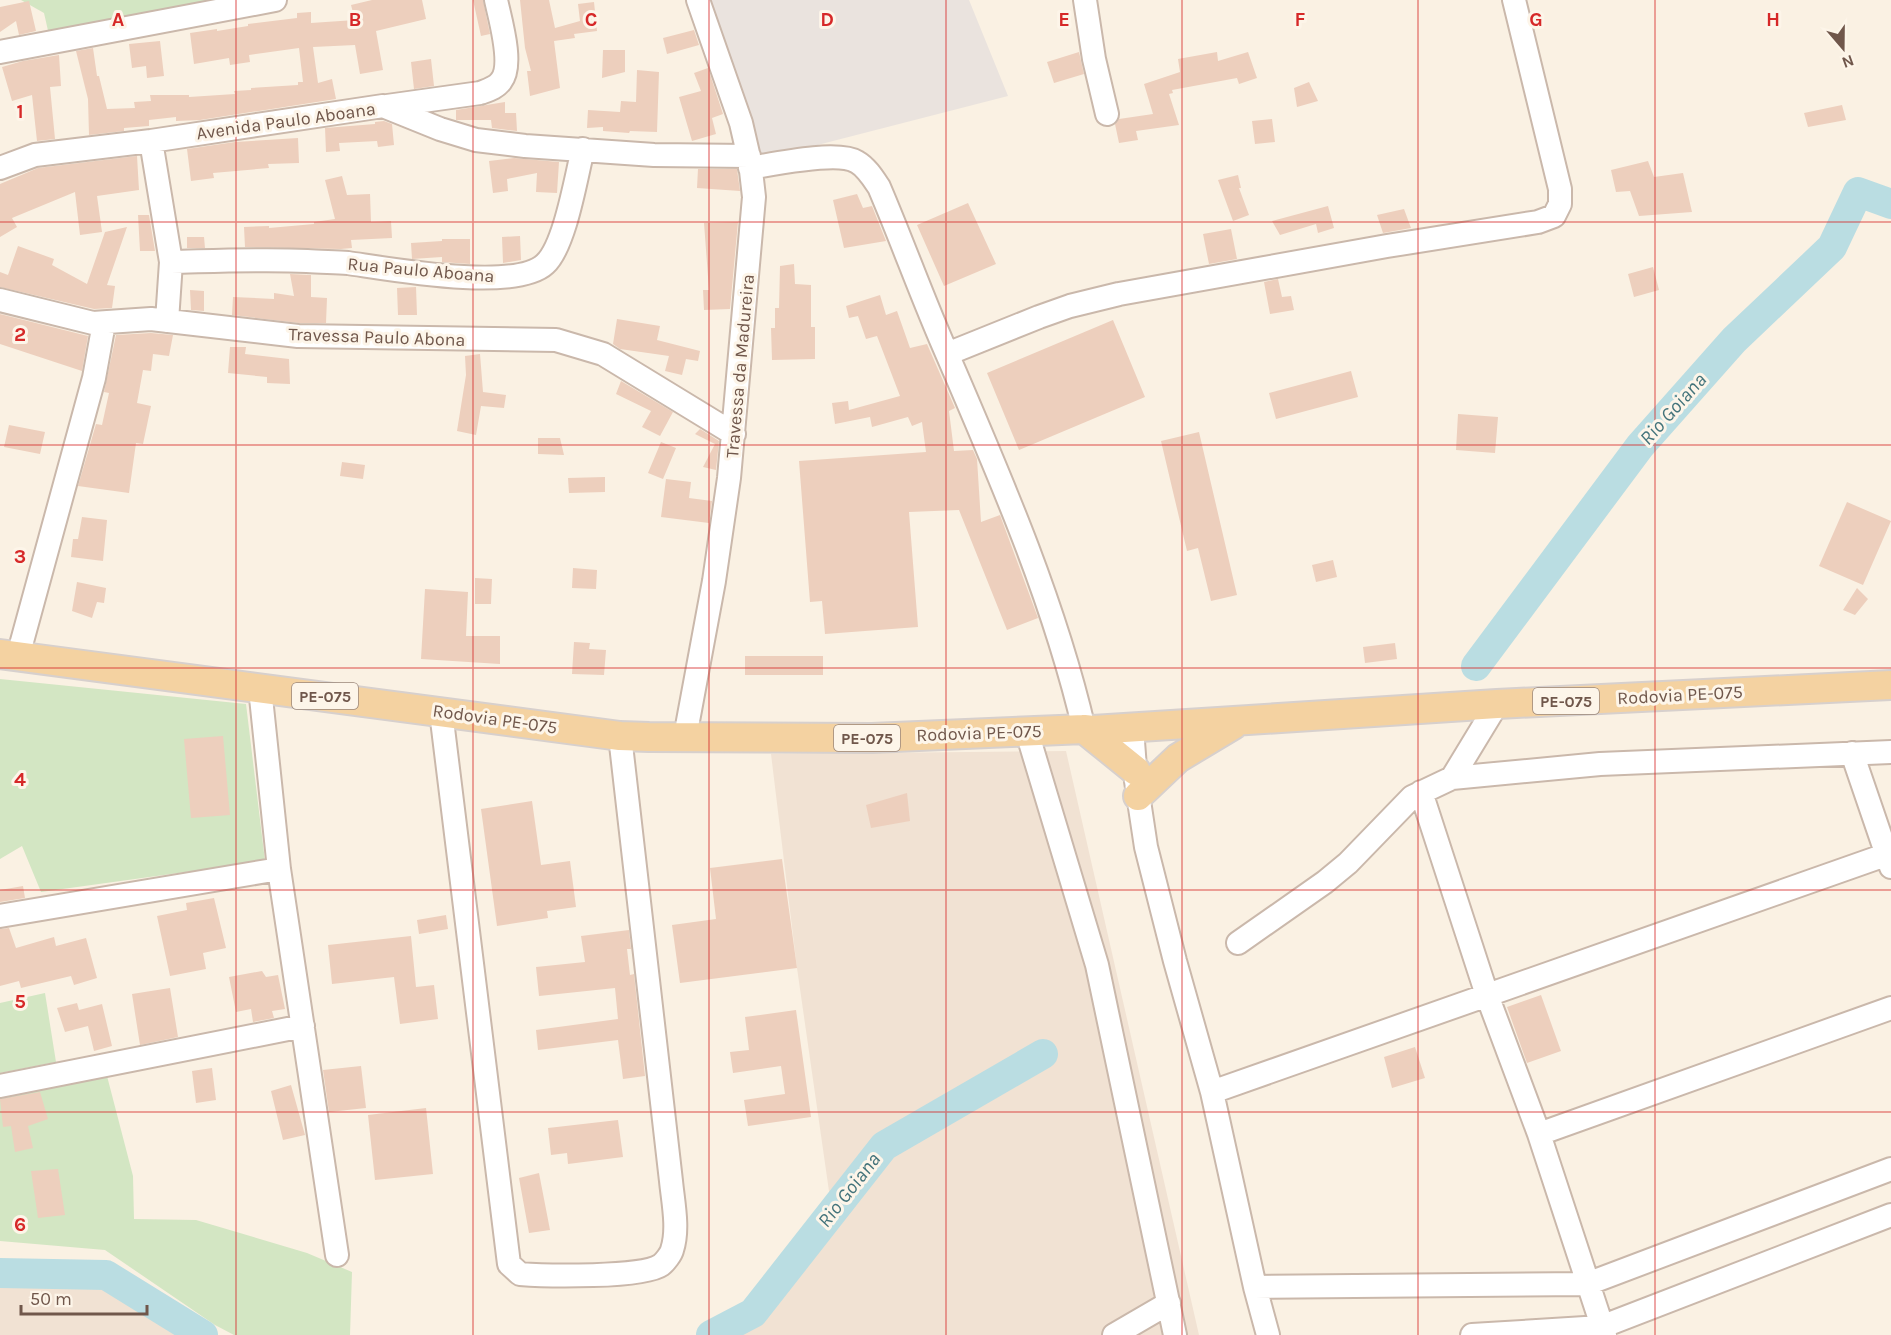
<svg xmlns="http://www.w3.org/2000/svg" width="1891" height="1335" font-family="Karla,sans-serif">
  <rect width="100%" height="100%" fill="#faf1e3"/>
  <path fill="#f1e2d3" d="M1066 751 1199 1335H711L753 1312 832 1212 797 968 771 754Z
    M0 1273 106 1275 203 1335H0Z"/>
  <path fill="#eae3de" d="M703 0H969L1008 96 763 159Z"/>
  <path fill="#d3e6c3" d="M21 0H223L176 7 49 35 44 13Z
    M0 679 246 704 265 861 41 892 22 846 0 859Z
    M45 993 56 1062 0 1073V1003Z
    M107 1076 133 1176 134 1219 196 1220 307 1253 352 1272 350 1335H234L215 1325 105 1250 0 1241V1099Z"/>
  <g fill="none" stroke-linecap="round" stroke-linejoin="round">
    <path stroke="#badde2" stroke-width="30" d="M1476 666 1640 446 1734 340 1832 247 1858 192 1891 204
      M0 1273 106 1275 203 1335
      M711 1335 753 1313 884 1146 1043 1054"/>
  </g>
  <path fill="#edcfbd" d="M372 0H422L426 19 376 31 383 70 360 74 355 45 313 47 318 83 332 79 336 99 200 120 176 121V117L149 120V126L124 128V131L89 135 88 99 76 51 93 48 97 76H99L107 109 135 108 134 102 151 101 150 95H189V97L235 94 234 91 251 90V88L298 85V82H303L299 48 249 55 250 62 230 65 229 58 194 64 190 33 217 29V31L248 26V24L297 18V13L311 12V23L355 20 351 5Z
    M473 0H483L490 34 481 36Z
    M520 0H549L555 28 580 21 578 4 594 2 597 31 574 34 575 38 554 41 560 88 530 96 527 71H531L525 48Z
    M29 1 36 31 19 35 16 21 0 32V7Z
    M694 30 699 45 667 54 663 38Z
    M160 41 164 76 147 78 146 66 132 68 129 44Z
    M603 50H625V72L602 78Z
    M1079 52 1084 74 1054 83 1047 62Z
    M1217 52 1218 61 1248 52 1257 78 1239 84 1237 78 1172 90 1173 93 1169 94 1179 125 1136 131 1138 140 1119 143 1115 124 1119 119 1153 114 1144 84 1180 72 1178 59Z
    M59 55 61 86 50 87 55 139 37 141 32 95 12 101 2 67 23 61Z
    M431 59 434 86 414 89 411 62Z
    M708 68 723 114 712 118 716 134 692 141 679 97 701 91 694 73Z
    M637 70 659 72 657 132 630 131 629 133 603 131V127L587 128 588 110 620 112 621 101 636 102Z
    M1309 82 1318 101 1297 107 1294 88Z
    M505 102V113H516L517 131 492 128 491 120H456V110Z
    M1842 105 1846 120 1808 127 1804 113Z
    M1272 119 1275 142 1255 144 1252 121Z
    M384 121 392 124 394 145 378 147 377 141 339 143 340 151 326 152 325 128 375 124V122Z
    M298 138 299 163 268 164 269 168 213 173 214 178 191 181 187 149 235 142Z
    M137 156 139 190 97 196 102 232 80 235 75 192 12 218 17 227 0 237V184L38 168Z
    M514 158 559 162 557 193 536 192 537 173 507 179 508 191 493 193 489 161Z
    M1648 161 1654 177 1683 173 1692 212 1639 216 1630 191 1616 192 1611 170Z
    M698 169H737L740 191 697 188Z
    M1238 175 1241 188H1239L1249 215 1233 221 1218 180Z
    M342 176 347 195 370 194 371 222 391 221 392 238 351 240 352 248 341 249 245 247 244 227 269 226V228L314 224V222L335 219 325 180Z
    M857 194 863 208 872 206 886 241 844 248 833 200Z
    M968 203 996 264 944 286 917 225Z
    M1328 206 1334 228 1318 233 1316 224 1280 235 1272 221Z
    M1404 209 1411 228 1383 233 1377 215Z
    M138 215H149L155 251H140Z
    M738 222 730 309 704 310 703 290H709L704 223Z
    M127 227 107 285 115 286 112 308 94 309 0 287V272L8 275 18 246 54 259 52 265 87 284 105 232Z
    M1231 229 1237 259 1209 264 1203 234Z
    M520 236 521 260 503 263 502 237Z
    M187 237H204L205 248H187Z
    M442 239H470V264L442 262V257L412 259 411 243 442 241Z
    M794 264 795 284 811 285V327H815V359L772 360 771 328H775V308H779L780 266Z
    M1653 267 1659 290 1634 297 1628 274Z
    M290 274 311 275V297L327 298 326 323H299L232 315 233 297 274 299V293L294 296Z
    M1278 279 1282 297 1291 296 1294 310 1270 314 1264 282Z
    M416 287 417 315H398L397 288Z
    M190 290 204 291V311L191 310Z
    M880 295 886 315 897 311 910 348 927 344 955 408 949 411 954 451 973 450 977 459 981 522 1000 515 1038 618 1007 630 959 510 909 512 918 627 825 634 822 601 810 602 799 461 926 452 922 422 912 426 908 417 872 427 870 417 835 424 832 403 848 401 849 410 900 396 877 336 866 339 858 316 849 318 846 306Z
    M0 314 88 336 82 371 0 344Z
    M617 319 660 326 657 340 700 351 698 361 686 359 682 375 665 371 669 356 620 349 613 344Z
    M1113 320 1145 397 1019 450 987 373Z
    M151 333 173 335 169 356 153 354 151 371 143 370 137 403 151 406 143 444 136 443 129 493 78 486 96 424 102 425 109 393 104 392 116 335Z
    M230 347H246L245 354 289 359 290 384 267 383V377L228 373Z
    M480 354 483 392 506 395 504 408 481 406 476 435 457 431 466 375 465 356Z
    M1351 371 1358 397 1276 419 1269 393Z
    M621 381 673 412 660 436 642 427 651 411 616 394Z
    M1458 414 1498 417 1495 453 1456 450Z
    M9 425 45 432 40 454 4 447Z
    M700 429 719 441 716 470 703 467 715 444 695 434Z
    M1199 432 1237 595 1211 601 1198 548 1187 551 1161 441Z
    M538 438H560L564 455 538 454Z
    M661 442 676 448 663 479 648 473Z
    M342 462 365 465 363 479 340 476Z
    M605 477V492L569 493 568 478Z
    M666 479 691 482 689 498 712 501 709 523 661 517Z
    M1847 502 1891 521 1863 585 1819 566Z
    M82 517 107 520 103 561 71 557 73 539H78Z
    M1333 560 1337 577 1316 582 1312 565Z
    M573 568 597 570 596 589 572 588Z
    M475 578 492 579 491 604H475Z
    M77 582 106 588 104 603 97 602 92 618 72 611Z
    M1857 588 1868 599 1855 615 1843 610Z
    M425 589 468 592 466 636H500V664L421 659Z
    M574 642 590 643 589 649 606 650 604 675 572 674Z
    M1395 643 1397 659 1365 663 1363 647Z
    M745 656H823V675H745Z
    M223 736 230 815 191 818 184 739Z
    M907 793 910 821 871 828 866 805Z
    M532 801 541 865 570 861 576 907 547 911 548 918 497 926 481 809Z
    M782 859 797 968 680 983 672 925 716 919 710 868Z
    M23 886 25 898 0 902V890Z
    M214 898 226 948 203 953 206 969 170 976 157 916 187 910 186 903Z
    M446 915 448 929 419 934 417 920Z
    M9 928 16 948 54 937 56 946 86 938 97 978 74 985 71 976 21 988 19 981 0 986V929Z
    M629 930 631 949H627L630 975 634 974 645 1076 623 1079 618 1040 538 1050 536 1030 618 1019 615 988 539 996 536 967 585 962 581 936Z
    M411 936 416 987 434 985 438 1019 400 1024 394 977 332 984 328 945Z
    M262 971 266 977 278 975 285 1009 272 1011 274 1018 253 1022 251 1009 236 1012 229 977Z
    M170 988 178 1037 140 1045 132 994Z
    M1541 995 1561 1051 1527 1063 1507 1007Z
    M77 1003 79 1010 102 1004 112 1046 94 1051 88 1026 65 1032 57 1008Z
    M796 1010 811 1117 748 1126 744 1100 785 1094 781 1066 733 1073 730 1052 749 1050 745 1017Z
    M1415 1047 1425 1078 1392 1088 1384 1057Z
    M361 1066 366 1108 329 1112 323 1070Z
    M212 1068 216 1100 196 1103 192 1071Z
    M291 1085 305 1135 283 1140 271 1091Z
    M40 1092 48 1119 28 1126 33 1148 15 1152 11 1126 3 1127 0 1099Z
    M426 1108 433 1174 375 1180 368 1115Z
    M618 1120 623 1157 568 1164 567 1153 551 1155 548 1128Z
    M58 1169 65 1215 38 1218 31 1171Z
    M539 1173 550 1230 529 1233 519 1178Z"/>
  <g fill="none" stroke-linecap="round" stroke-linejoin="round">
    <defs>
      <path id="minor" d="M1085 0 1094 59 1107 114
        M0 52 275 0
        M387 106 480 93C488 90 496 88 501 81 514 65 500 19 496 0
        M151 141 171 262 167 321
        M0 168 35 155 151 141 383 106 440 129 476 140 525 146 654 155 749 156
        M750 168C774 164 838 150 857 162 866 167 873 178 879 187 903 243 923 300 948 356 1000 477 1054 600 1084 729
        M171 262C216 261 262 259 307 261 321 262 335 262 348 263 390 269 515 292 545 264 565 246 576 177 583 149
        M0 300 93 323 151 319 298 336 556 340 603 354 734 434
        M947 354 1039 317 1070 306 1119 294 1387 246 1538 222 1554 216 1560 204V189L1514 0
        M18 656 94 378 104 323
        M260 688 279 869 337 1255
        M441 712 508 1256 509 1264 520 1274C545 1276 643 1278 661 1265 665 1262 671 1254 672 1250 679 1229 673 1202 671 1181L620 736
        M1132 728 1136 781 1146 847 1175 961 1212 1092 1255 1287 1268 1335
        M1027 732 1097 965 1175 1335
        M685 737 714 581 729 478 754 197 750 162 741 123 698 0
        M1852 753 1891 867
        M1452 778 1497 704
        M1421 792 1487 995 1539 1134 1605 1335
        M0 916 279 869
        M1238 943 1325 882 1348 863 1412 797 1452 778 1600 764 1891 752
        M0 1086 303 1026
        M1212 1092 1891 853
        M1539 1134 1891 1008
        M1255 1287 1587 1284 1891 1169
        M1114 1335 1169 1303
        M1472 1335 1601 1327 1891 1215"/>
      <path id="major" d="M0 654 620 736 649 737 872 738 1084 729 1093 730 1497 704 1891 685
        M1084 729 1136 771
        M1138 796 1178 758 1233 725"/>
    </defs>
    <use href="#minor" stroke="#cab8ab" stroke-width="26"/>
    <use href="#major" stroke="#d7d0cd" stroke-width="32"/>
    <use href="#minor" stroke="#fff" stroke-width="22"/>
    <use href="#major" stroke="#f4d2a1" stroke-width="28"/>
  </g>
  <path fill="none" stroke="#d62828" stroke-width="1.5" stroke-opacity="0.55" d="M236 0V1335M473 0V1335M709 0V1335M946 0V1335M1182 0V1335M1418 0V1335M1655 0V1335M0 222H1891M0 445H1891M0 668H1891M0 890H1891M0 1112H1891"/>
  <g text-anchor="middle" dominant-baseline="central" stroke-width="6" stroke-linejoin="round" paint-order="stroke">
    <g fill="#fdf5e9" stroke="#9a867a" stroke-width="1.5">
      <rect x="292" y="683" width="66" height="26" rx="4.5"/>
      <rect x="1533" y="688" width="66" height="26" rx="4.5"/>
      <rect x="834" y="725" width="66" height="26" rx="4.5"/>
    </g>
    <g font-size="16" font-weight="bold" fill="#70574b">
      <text x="325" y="696">PE-075</text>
      <text x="1566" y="701">PE-075</text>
      <text x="867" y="738">PE-075</text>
    </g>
    <g font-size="18" fill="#70574b" stroke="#fdf5e9">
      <text transform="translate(286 121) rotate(-8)">Avenida Paulo Aboana</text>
      <text transform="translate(421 270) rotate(5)">Rua Paulo Aboana</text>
      <text transform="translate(377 337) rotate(2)">Travessa Paulo Abona</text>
      <text transform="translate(740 366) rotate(-85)">Travessa da Madureira</text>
      <text transform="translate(1680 695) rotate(-3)">Rodovia PE-075</text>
      <text transform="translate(495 719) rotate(8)">Rodovia PE-075</text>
      <text transform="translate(979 733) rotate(-2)">Rodovia PE-075</text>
    </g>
    <g font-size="20" font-style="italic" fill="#44747b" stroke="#fdf5e9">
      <text transform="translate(1673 409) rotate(-48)">Rio Goiana</text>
      <text transform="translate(849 1190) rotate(-52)">Rio Goiana</text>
    </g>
  </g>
  <g font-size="20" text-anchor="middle" font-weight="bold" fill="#d62828" stroke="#fdf5e9" stroke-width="6" stroke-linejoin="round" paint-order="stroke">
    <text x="118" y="26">A</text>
    <text x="355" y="26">B</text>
    <text x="591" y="26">C</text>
    <text x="827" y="26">D</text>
    <text x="1064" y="26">E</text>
    <text x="1300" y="26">F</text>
    <text x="1536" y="26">G</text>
    <text x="1773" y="26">H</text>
    <text x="20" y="118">1</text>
    <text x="20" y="341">2</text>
    <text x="20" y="563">3</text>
    <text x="20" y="786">4</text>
    <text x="20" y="1008">5</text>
    <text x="20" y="1231">6</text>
  </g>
  <g transform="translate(1843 48) rotate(160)" stroke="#fdf5e9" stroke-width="4.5" paint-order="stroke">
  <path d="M0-4.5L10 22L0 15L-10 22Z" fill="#70574b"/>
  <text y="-9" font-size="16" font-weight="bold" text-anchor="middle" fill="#70574b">N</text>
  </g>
  <path d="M21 1305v9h126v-9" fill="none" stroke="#70574b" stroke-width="3"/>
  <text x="30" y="1305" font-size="18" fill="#70574b" stroke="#fdf5e9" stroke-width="4.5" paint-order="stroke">50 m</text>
</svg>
